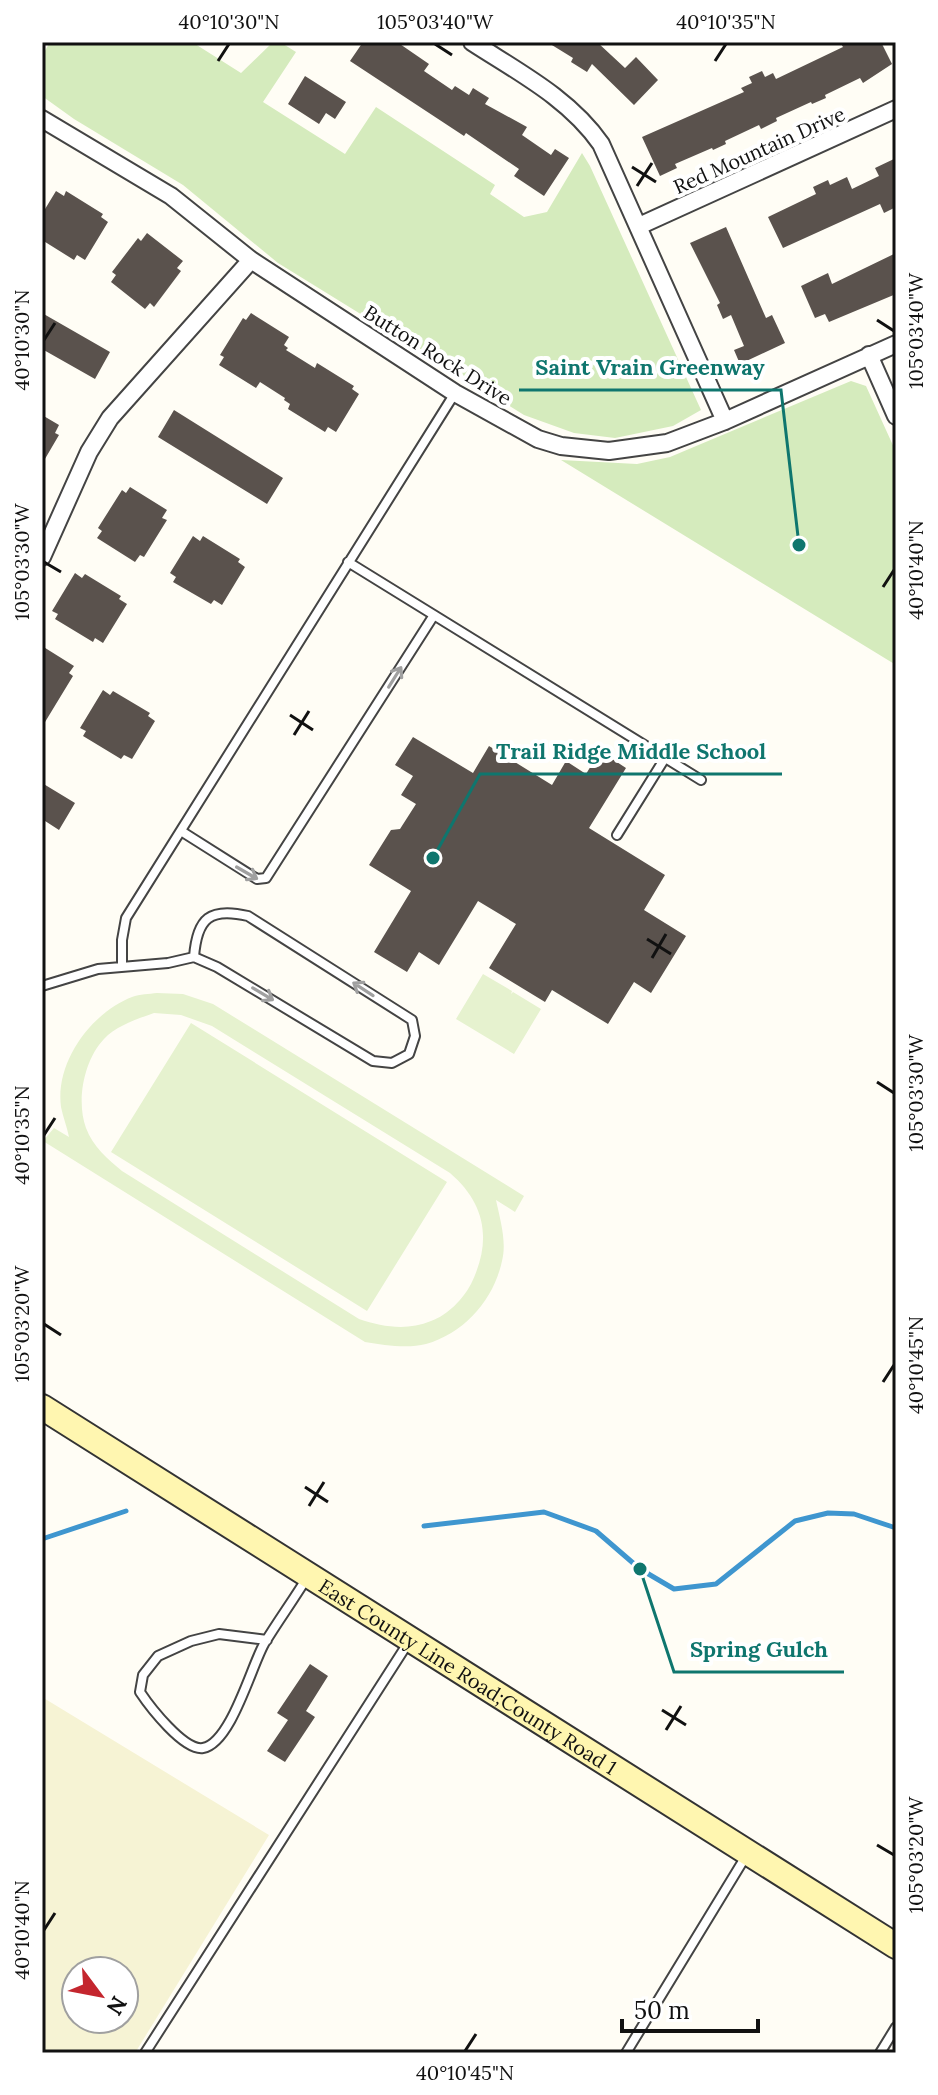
<svg xmlns="http://www.w3.org/2000/svg" width="938" height="2095" font-family="Lora,serif">
  <rect width="100%" height="100%" fill="#fffdf5"/>
  <path fill="#f6f3d4" fill-rule="evenodd" d="M42 1697 269 1835 135 2053H42ZM76 1971H124V2019H76Z"/>
  <path fill="#d5ebbd" d="M50 42H192L241 73 273 42H280L296 52 263 102 345 154 376 107 495 185 490 194 524 217 547 212 582 153 590 166 701 410 673 426 615 438 574 433 524 415 278 263 183 185 74 119 42 96V56Z
    M851 381 866 386 896 452V665L561 460 637 464 670 457Z"/>
  <path fill="#e6f2cf" fill-rule="evenodd" d="M483 974 512 991 511 994 513 992 541 1009 514 1054 456 1019Z
    M157 993 183 994 213 1004 524 1196 515 1212 496 1200C500 1219 507 1242 502 1261 494 1299 465 1333 426 1344 407 1349 384 1345 365 1342L43 1141 54 1128 69 1137C67 1127 63 1117 61 1107 55 1062 91 1013 132 997 140 994 149 994 157 993ZM154 1013 181 1015 212 1026 450 1173C486 1204 492 1241 471 1284 463 1299 448 1315 431 1321 407 1331 383 1327 359 1319L122 1171C108 1159 93 1147 86 1128 76 1101 84 1060 104 1039 116 1026 137 1019 154 1013Z
    M191 1023 447 1182 367 1311 111 1152Z"/>
  <g fill="none" stroke-linecap="round" stroke-linejoin="round">
    <path stroke="#3f96cf" stroke-width="5" d="M424 1526 544 1512 596 1531 640 1569 674 1589 716 1584 795 1521 828 1513 854 1514 896 1528
      M42 1539 126 1511"/>
  </g>
  <path fill="#5a524d" d="M363 42H397L429 64 424 71 452 90 455 86 469 95 473 88 489 98 485 104 527 127 522 135 551 155 555 149 569 158 544 196 514 176 519 169 466 133 464 136 350 61Z
    M547 42H597L625 68 636 57 658 80 634 105 592 64 587 72 571 62 573 58Z
    M840 42H881L892 64 863 83 860 78 825 95 826 98 812 104 811 102 776 118 777 121 761 129 759 125 725 141 726 144 713 150 712 148 675 164 677 168 660 176 642 137 744 92 741 88 752 83 749 77 762 71 765 77 773 73 776 79 843 47Z
    M305 76 346 102 335 119 326 113 319 124 288 104Z
    M896 158V207L884 213 880 204 783 248 768 217 816 194 813 187 828 180 830 185 847 177 852 189 879 176 875 168Z
    M56 191 64 196 66 191 103 214 101 217 108 222 85 260 77 255 74 260 42 240V214Z
    M726 227 766 318 772 315 785 343 740 364 734 350 744 346 731 315 723 319 717 305 720 303 690 243Z
    M147 233 183 261 177 268 181 271 154 307 150 303 145 309 111 282 116 275 112 272 138 238 141 241Z
    M896 253V294L829 322 825 314 815 318 801 286 828 273 832 284Z
    M42 313 110 352 95 379 42 349Z
    M251 313 289 337 284 345 288 348 286 350 315 368 317 363 354 386 352 389 359 394 336 432 328 427 325 432 288 409 290 404 284 400 285 398 260 382 256 388 219 365 224 357 220 355 243 318 246 320Z
    M174 410 283 478 267 504 158 437Z
    M42 415 59 425 55 433 59 435 42 464Z
    M130 487 167 510 162 518 167 520 144 557 140 555 135 562 97 538 102 531 98 528 122 490 126 493Z
    M193 536 200 541 203 536 240 559 238 562 245 567 222 605 214 600 211 604 173 582 176 577 170 573Z
    M75 573 82 578 85 574 121 596 119 599 127 604 103 643 95 638 93 642 55 619 58 614 52 611Z
    M42 646 74 666 69 673 73 676 42 727Z
    M103 690 110 695 113 691 150 713 148 716 155 721 132 759 124 755 121 759 83 736 86 731 80 728Z
    M413 737 473 773 489 746 552 785 566 761 586 774 600 751 626 768 589 828 665 875 644 910 686 936 651 993 634 982 608 1024 552 990 545 1002 489 968 516 924 478 901 439 965 419 952 407 972 374 952 411 891 369 865 391 830 400 829 416 804 401 795 413 776 395 765Z
    M42 783 75 803 59 830 42 819Z
    M310 1664 328 1676 306 1711 315 1717 285 1762 267 1751 288 1720 277 1713Z"/>
  <g fill="none" stroke-linecap="round" stroke-linejoin="round">
    <defs>
      <path id="lane" d="M348 562 701 780
        M181 831 257 879 266 878 434 615
        M617 835 665 758
        M122 965V940L126 918 455 393
        M42 986 98 969 168 963 194 957 217 967 373 1061 392 1063 409 1054 415 1036 412 1020 248 916C210 907 197 918 194 957
        M267 1640 219 1634 191 1641 158 1656 143 1675 140 1692C150 1707 184 1751 203 1748 231 1743 251 1667 264 1644 278 1621 294 1599 308 1576
        M145 2053 408 1643
        M626 2053 746 1856
        M880 2053 896 2027"/>
      <path id="street" d="M472 42C518 72 569 98 601 144L725 421
        M42 119 171 196 251 260 455 393 538 439 561 446 609 451 667 443 725 421 896 344
        M639 226 896 109
        M869 355 896 416
        M42 557 89 452 110 418 251 260"/>
      <g id="secondary">
        <path id="s1" d="M42 1407 896 1946"/>
      </g>
    </defs>
    <use href="#lane" stroke="#444" stroke-width="12"/>
    <use href="#street" stroke="#444" stroke-width="20"/>
    <use href="#secondary" stroke="#333" stroke-width="28"/>
    <use href="#lane" stroke="#fff" stroke-width="8"/>
    <use href="#street" stroke="#fff" stroke-width="16"/>
    <use href="#secondary" stroke="#fff6b0" stroke-width="24"/>
  </g>
  <defs><path id="oneway-shaft" d="M-6 0H5M1.5-3L5.5 0L1.5 3" fill="none" stroke-width="1.6" stroke-linecap="round" stroke-linejoin="round" transform="scale(2)"/></defs>
  <g stroke="#a0a0a0">
    <use href="#oneway-shaft" transform="translate(395 677) rotate(-58)"/>
    <use href="#oneway-shaft" transform="translate(247 873) rotate(30)"/>
    <use href="#oneway-shaft" transform="translate(363 989) rotate(-147)"/>
    <use href="#oneway-shaft" transform="translate(263 994) rotate(31)"/>
  </g>
  <path fill="none" stroke="#111" stroke-width="3" d="M435 44 452 55M218 61 229 44M715 61 726 44M632 167 656 182M637 186 652 163M877 320 894 331M44 340 55 323M44 562 61 572M883 587 894 570M290 715 313 730M294 735 309 711M647 939 671 954M652 958 666 934M877 1082 894 1093M44 1135 55 1118M44 1324 61 1335M883 1382 894 1365M305 1487 328 1502M309 1506 324 1482M662 1710 686 1725M666 1730 681 1706M877 1845 894 1855M44 1930 55 1913M465 2051 476 2034"/>
  <g text-anchor="middle" dominant-baseline="central" stroke-width="8" stroke-linejoin="round" paint-order="stroke">
    <g font-size="20" fill="#111" stroke="#fff">
      <text transform="translate(759 150) rotate(-24)">Red Mountain Drive</text>
      <text transform="translate(438 355) rotate(32)">Button Rock Drive</text>
      <text stroke="none"><textPath href="#s1" startOffset="504">East County Line Road;County Road 1</textPath></text>
    </g>
  </g>
  <path fill="none" stroke="#0f766e" stroke-width="3" d="M799 545L781 390H519M433 858L480 774H782M640 1569L674 1672H844"/>
  <g fill="#0f766e" stroke="#fff" stroke-width="3">
    <circle cx="799" cy="545" r="8"/>
    <circle cx="433" cy="858" r="8"/>
    <circle cx="640" cy="1569" r="8"/>
  </g>
  <g font-size="22" text-anchor="middle" font-weight="bold" fill="#0f766e" stroke="#fff" stroke-width="8" stroke-linejoin="round" paint-order="stroke">
    <text x="650" y="375">Saint Vrain Greenway</text>
    <text x="631" y="759">Trail Ridge Middle School</text>
    <text x="759" y="1657">Spring Gulch</text>
  </g>
  <rect width="938" height="2095" fill="none" stroke="#ffffff" stroke-width="88"/>
  <g transform="translate(100 1995) rotate(122)"><circle r="38" fill="#ffffff" stroke="#a0a0a0" stroke-width="2"/>
  <path d="M0-6L14 30L0 20L-14 30Z" fill="#c4262e"/>
  <text y="-12" font-size="22" font-weight="bold" text-anchor="middle" fill="#111111">N</text>
  </g>
  <path d="M622 2019v12h136v-12" fill="none" stroke="#111111" stroke-width="4"/>
  <text x="634" y="2019" font-size="24" fill="#111111" stroke="#ffffff" stroke-width="6" paint-order="stroke">50 m</text>
  <rect x="44" y="44" width="850" height="2007" fill="none" stroke="#111" stroke-width="3"/>
  <g font-size="20" text-anchor="middle" fill="#111">
    <text x="229" y="29">40°10'30"N</text>
    <text x="435" y="29">105°03'40"W</text>
    <text x="726" y="29">40°10'35"N</text>
    <text transform="translate(916 331) rotate(-90)" y="7">105°03'40"W</text>
    <text transform="translate(22 340) rotate(-90)" y="7">40°10'30"N</text>
    <text transform="translate(22 562) rotate(-90)" y="7">105°03'30"W</text>
    <text transform="translate(916 570) rotate(-90)" y="7">40°10'40"N</text>
    <text transform="translate(916 1093) rotate(-90)" y="7">105°03'30"W</text>
    <text transform="translate(22 1135) rotate(-90)" y="7">40°10'35"N</text>
    <text transform="translate(22 1324) rotate(-90)" y="7">105°03'20"W</text>
    <text transform="translate(916 1365) rotate(-90)" y="7">40°10'45"N</text>
    <text transform="translate(916 1855) rotate(-90)" y="7">105°03'20"W</text>
    <text transform="translate(22 1930) rotate(-90)" y="7">40°10'40"N</text>
    <text x="465" y="2080">40°10'45"N</text>
  </g>
</svg>
